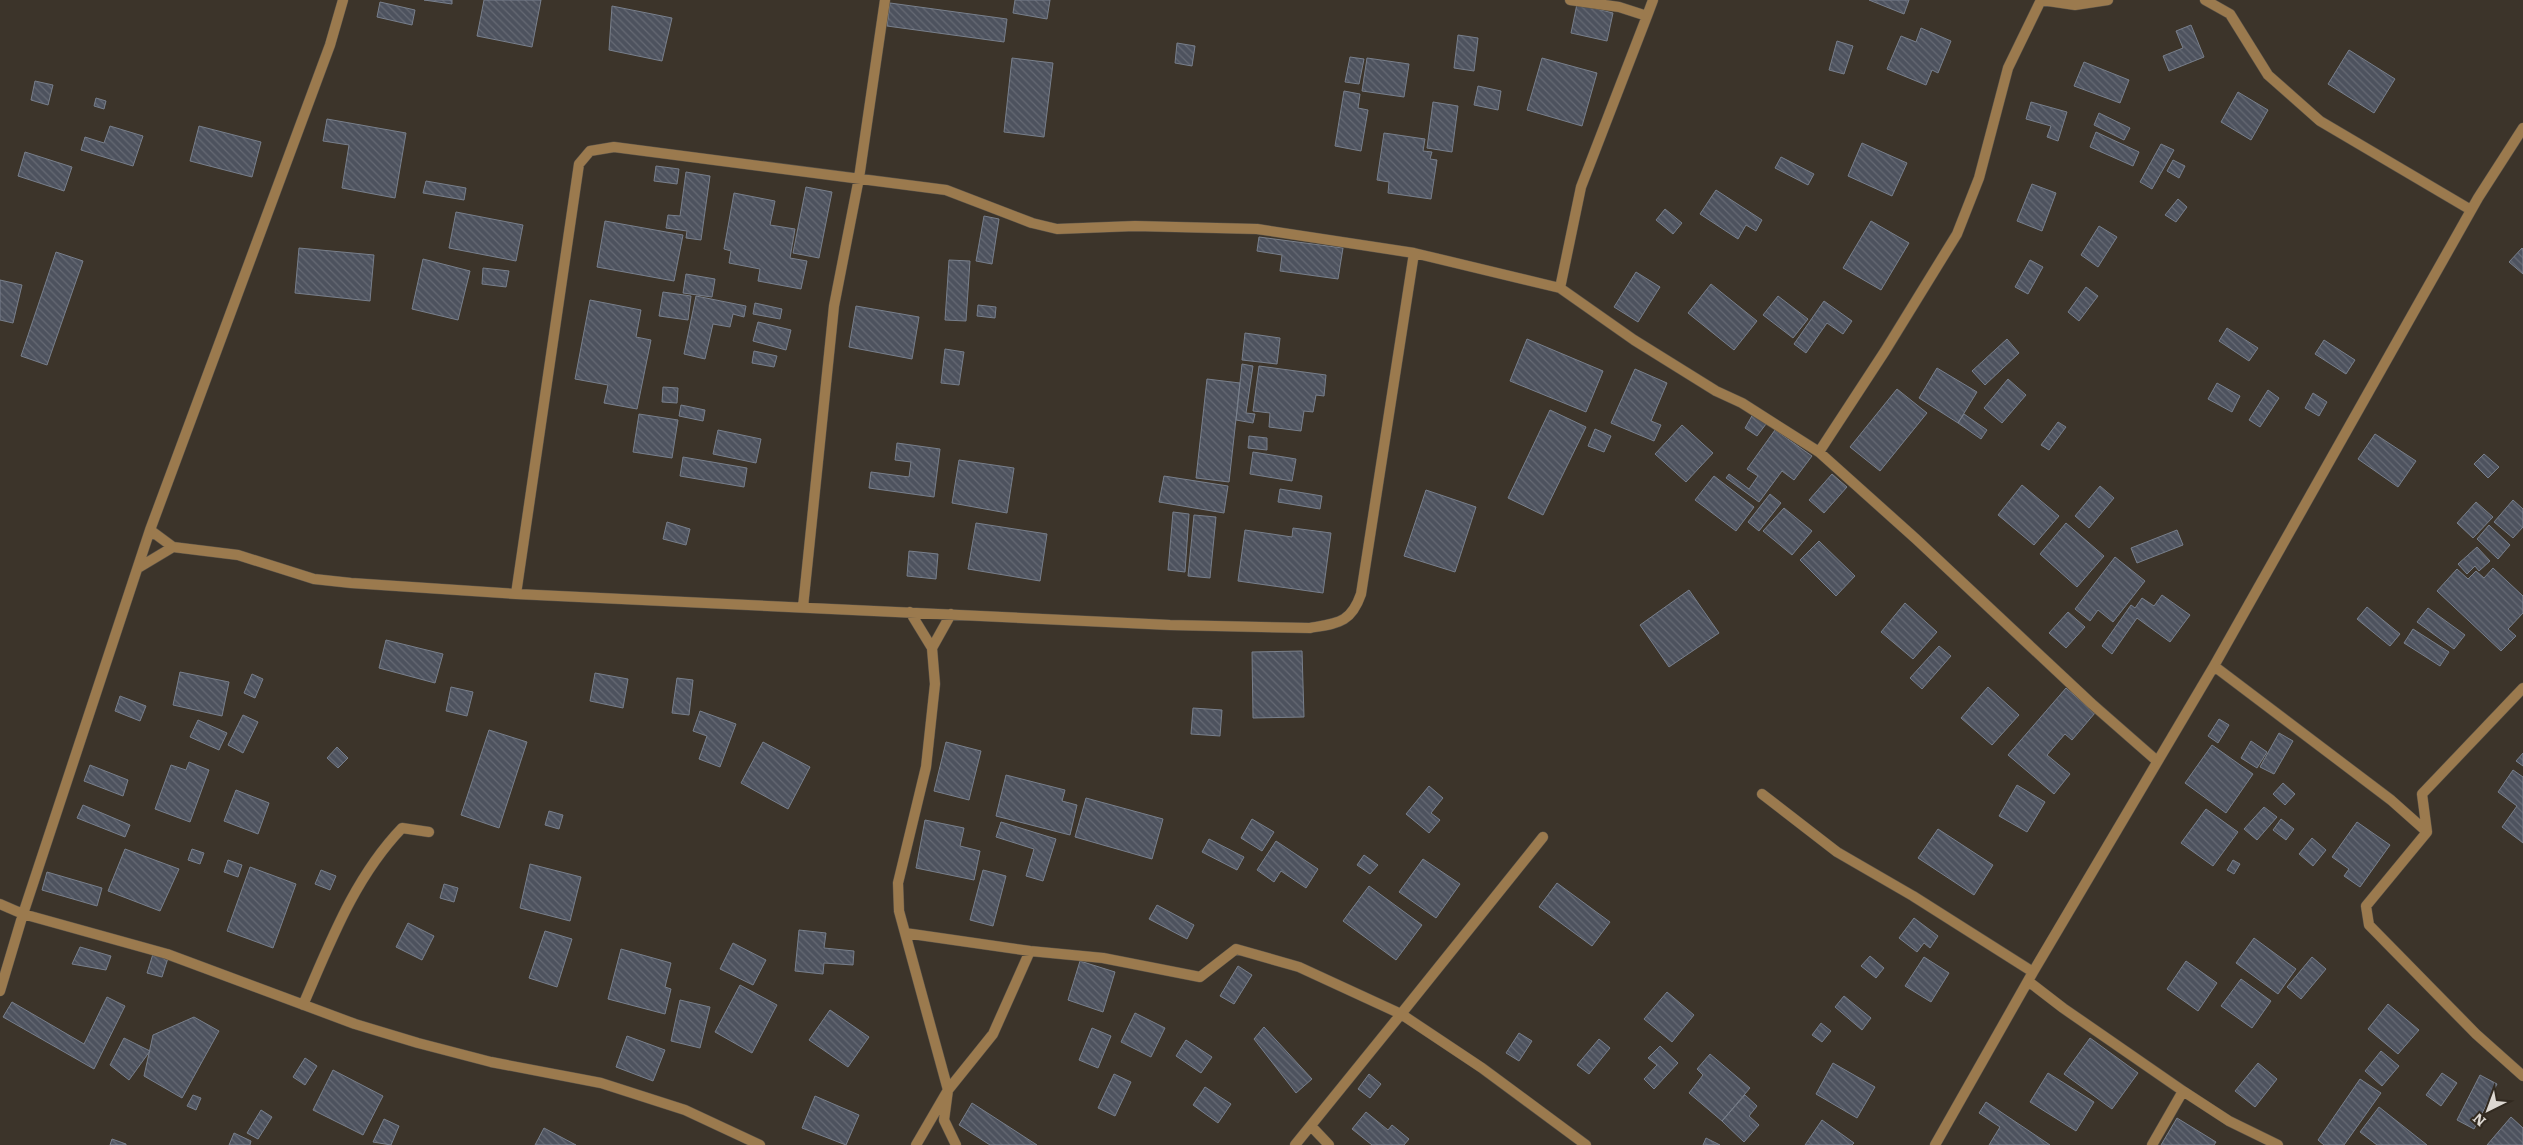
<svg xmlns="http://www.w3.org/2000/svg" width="2523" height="1145" font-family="Literata,serif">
  <defs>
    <pattern id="building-back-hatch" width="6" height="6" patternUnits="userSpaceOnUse" patternTransform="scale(1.25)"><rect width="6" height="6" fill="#4d525e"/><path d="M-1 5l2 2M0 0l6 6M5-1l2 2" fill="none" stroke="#666a74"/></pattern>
  </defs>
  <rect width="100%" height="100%" fill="#3c342a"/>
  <path fill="url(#building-back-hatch)" stroke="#787f8b" d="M424 0H452V4Z
    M484 0H541L532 47 477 36Z
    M1015 0H1050L1047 19 1013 13Z
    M1869 0H1909L1904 14Z
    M380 2 415 10 412 25 377 17Z
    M890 3 1007 19 1004 42 887 26Z
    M1577 4 1613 13 1607 41 1571 33Z
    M612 6 672 18 662 61 609 50Z
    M2191 25 2204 57 2169 71 2163 56 2183 48 2176 31Z
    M1921 28 1951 41 1938 73 1932 70 1926 85 1887 69 1901 36 1916 42Z
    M1458 35 1478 38 1474 71 1454 68Z
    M1837 41 1853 46 1844 74 1829 70Z
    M1177 43 1195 46 1192 66 1175 63Z
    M2349 50 2395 79 2374 113 2328 84Z
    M1350 57 1364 59 1359 84 1345 82Z
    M1012 58 1053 63 1044 137 1004 132Z
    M1367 58 1409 64 1404 97 1362 91Z
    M1542 58 1597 73 1582 126 1527 110Z
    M2084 62 2129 80 2120 103 2074 86Z
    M35 81 53 85 48 105 31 100Z
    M1478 86 1501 91 1498 110 1474 105Z
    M1344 91 1360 94 1358 108 1368 110 1361 151 1335 146Z
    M2238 92 2268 110 2251 140 2221 122Z
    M96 98 106 101 104 109 94 106Z
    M1433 102 1458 106 1452 152 1427 148Z
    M2031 102 2067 112 2058 141 2047 137 2051 126 2026 119Z
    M2099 113 2130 128 2124 140 2094 125Z
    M327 119 406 133 395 198 342 188 349 145 323 141Z
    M110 126 143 136 133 166 81 150 85 137 104 143Z
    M199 126 261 142 252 177 190 161Z
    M2096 132 2139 152 2133 166 2090 147Z
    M1384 133 1425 139 1423 151 1432 152 1430 159 1437 160 1431 199 1388 193 1389 182 1377 180Z
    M1862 143 1907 163 1892 196 1848 176Z
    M2161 144 2174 150 2152 189 2140 182Z
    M25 152 72 167 64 191 18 176Z
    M1781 157 1814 174 1808 185 1775 168Z
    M2173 160 2185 166 2179 178 2167 171Z
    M656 166 679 169 677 184 654 181Z
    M686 172 710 176 701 240 686 238 687 231 666 228 668 215 680 216Z
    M426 181 466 188 464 200 423 193Z
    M2032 184 2056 193 2042 231 2017 221Z
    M806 187 832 192 819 258 793 253Z
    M1716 190 1762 220 1756 231 1746 225 1738 239 1700 214Z
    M734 193 775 201 770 225 795 229 790 258 807 261 801 289 758 281 760 269 729 263 731 251 724 249Z
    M2178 199 2187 207 2176 222 2165 215Z
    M1665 209 1682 223 1673 234 1656 220Z
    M456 212 523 225 516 261 449 248Z
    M984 216 999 219 992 264 976 261Z
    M605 221 683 235 674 281 597 267Z
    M1871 221 1909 243 1881 290 1843 268Z
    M2099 226 2117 237 2098 267 2081 255Z
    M1259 237 1343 248 1338 279 1280 271 1282 255 1257 251Z
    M299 248 374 255 370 301 295 293Z
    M2522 248 2523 249V274L2509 262Z
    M56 252 83 261 47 365 21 356Z
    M423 259 470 271 458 320 412 309Z
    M949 260 970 261 966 321 945 320Z
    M2030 260 2043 267 2028 294 2015 287Z
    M483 268 509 271 506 287 482 284Z
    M1636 272 1660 287 1638 322 1614 307Z
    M686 274 715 279 712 297 683 293Z
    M0 280 22 285 13 323 0 320Z
    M1711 284 1757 321 1734 350 1688 313Z
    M2086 287 2098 296 2079 321 2068 312Z
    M663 292 691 296 688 320 659 316Z
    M696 296 746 306 744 317 733 314 730 327 713 324 705 359 684 354Z
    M1778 296 1808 319 1793 338 1763 315Z
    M590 300 641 310 636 337 651 340 637 409 604 403 608 385 575 379Z
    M1824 301 1852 321 1843 334 1827 323 1806 353 1794 344Z
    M755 303 782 309 780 319 753 314Z
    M978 305 996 307 995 318 977 316Z
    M856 306 919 317 912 359 849 347Z
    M758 322 791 330 786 350 753 341Z
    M2227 328 2258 348 2249 361 2219 341Z
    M1245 333 1280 338 1277 364 1242 360Z
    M1527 339 1603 371 1586 412 1510 381Z
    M2007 339 2019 353 1985 385 1972 371Z
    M2324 340 2355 360 2346 374 2315 354Z
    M945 349 964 352 959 385 941 383Z
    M754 351 777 356 774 367 752 363Z
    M1242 364 1253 366 1246 413 1255 414 1253 423 1236 420Z
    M1259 366 1326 375 1324 396 1316 395 1313 412 1304 411 1301 431 1269 427 1270 413 1253 411Z
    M1937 368 1977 392 1958 423 1919 398Z
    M1635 369 1667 383 1651 421 1661 425 1654 441 1611 423Z
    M1207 379 1240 383 1229 482 1196 478Z
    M2008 379 2026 395 2002 423 1984 408Z
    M2217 383 2240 396 2232 412 2208 399Z
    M663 387 678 388 677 403 662 402Z
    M1897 389 1927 413 1880 471 1850 447Z
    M2268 390 2279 398 2260 427 2249 420Z
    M2313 393 2327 402 2319 416 2305 408Z
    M681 405 705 410 703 421 679 416Z
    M1550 410 1586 427 1543 515 1508 498Z
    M639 414 678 420 672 458 633 452Z
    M1753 414 1766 424 1757 436 1745 428Z
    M1964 414 1987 430 1981 439 1958 423Z
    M2058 422 2066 427 2049 450 2041 445Z
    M1682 425 1713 453 1686 482 1655 454Z
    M1595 429 1611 436 1604 452 1588 446Z
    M718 430 761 439 756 463 713 454Z
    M1775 430 1812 456 1794 480 1782 471 1759 502 1726 478 1729 474 1749 489 1758 476 1747 469Z
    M2375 434 2416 461 2398 487 2358 459Z
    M1249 436 1267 438V450L1248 448Z
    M897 443 940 449 934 497 869 488 871 472 909 477 911 462 895 460Z
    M1253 452 1296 459 1292 481 1250 474Z
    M2484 454 2499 467 2488 478 2474 464Z
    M683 457 747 468 744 487 680 476Z
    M959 460 1014 468 1007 513 952 503Z
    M1832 474 1847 487 1824 513 1809 500Z
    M1164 476 1228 486 1224 513 1159 502Z
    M1714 476 1754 507 1736 531 1695 500Z
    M2022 485 2059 516 2034 545 1998 515Z
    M2100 486 2114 498 2089 528 2075 516Z
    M1280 489 1322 496 1320 509 1278 502Z
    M1426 490 1476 507 1455 572 1404 556Z
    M1770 494 1781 503 1759 531 1748 522Z
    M2513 500 2523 509V527L2513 538 2494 522Z
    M2476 502 2493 517 2473 538 2457 523Z
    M1784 508 1812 531 1792 555 1763 531Z
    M1173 512 1189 514 1185 572 1168 570Z
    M1194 515 1216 517 1210 578 1188 576Z
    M667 522 690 529 686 545 663 539Z
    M976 523 1047 534 1040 581 968 569Z
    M2066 523 2104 556 2077 587 2040 554Z
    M2489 525 2510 545 2498 559 2477 539Z
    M1293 528 1331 533 1323 593 1238 581 1245 530 1292 537Z
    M2177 530 2183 545 2137 563 2131 548Z
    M1819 541 1855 576 1836 596 1800 560Z
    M2477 547 2490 561 2479 571 2475 566 2467 574 2458 564Z
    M909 551 938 554 936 579 907 576Z
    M2115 557 2145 581 2113 622 2098 610 2090 621 2075 609Z
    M2493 568 2523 596V613L2508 629 2516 636 2501 651 2437 591 2457 569 2468 579 2476 571 2484 578Z
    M1689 590 1719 633 1669 667 1640 625Z
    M2162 595 2190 615 2170 642 2137 618 2112 654 2102 646 2131 605 2135 608 2142 598 2154 606Z
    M1905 603 1937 632 1913 659 1881 632Z
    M2367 607 2400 634 2390 646 2357 619Z
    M2428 608 2465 635 2454 649 2417 622Z
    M2068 612 2085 627 2066 648 2049 633Z
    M2413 629 2449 652 2440 666 2404 643Z
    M386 640 443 654 435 683 379 668Z
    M1939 646 1951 656 1922 689 1910 678Z
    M1302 651 1304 717 1253 718 1252 652Z
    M180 672 229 682 222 716 173 705Z
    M595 673 628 679 623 708 590 701Z
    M252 674 263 679 255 698 244 693Z
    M677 678 693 680 689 715 672 713Z
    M451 687 473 692 467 716 446 711Z
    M1988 687 2019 715 1992 745 1961 718Z
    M2066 688 2095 713 2072 740 2065 734 2047 755 2070 774 2054 794 2008 755Z
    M120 696 146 706 140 721 115 711Z
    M1193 708 1222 710 1220 736 1191 734Z
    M700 711 736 724 720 767 699 759 707 736 693 731Z
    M243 715 258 722 243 753 228 745Z
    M2219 719 2229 725 2218 743 2208 736Z
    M198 720 227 733 219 750 190 737Z
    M489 730 527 742 499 828 461 815Z
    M2279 733 2293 741 2274 774 2260 767Z
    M2251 741 2267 752 2257 768 2241 758Z
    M763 742 810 767 788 809 741 783Z
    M946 742 981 751 969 800 934 791Z
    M2212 745 2253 774 2226 813 2185 783Z
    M337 747 348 758 338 768 327 758Z
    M2523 753V766L2516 761Z
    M189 762 209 770 190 822 155 809 171 765 186 770Z
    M90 765 128 780 123 796 84 781Z
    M2513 770 2523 777V843L2502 827 2517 806 2498 792Z
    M1006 775 1065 790 1062 801 1077 805 1070 835 996 816Z
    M2283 783 2295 794 2285 805 2273 794Z
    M2017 785 2045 802 2027 832 1999 816Z
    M1429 786 1443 798 1431 813 1440 820 1429 833 1406 814Z
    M236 790 269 803 258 834 224 821Z
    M1086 798 1163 819 1152 859 1075 837Z
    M83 805 130 825 125 837 77 818Z
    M2264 807 2277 817 2257 840 2244 829Z
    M2206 809 2238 832 2213 866 2181 843Z
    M549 811 563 815 559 829 545 825Z
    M1252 819 1274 832 1262 851 1241 838Z
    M2281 819 2294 829 2286 840 2273 830Z
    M925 820 964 828 960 846 980 851 974 880 916 868Z
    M1001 822 1056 839 1043 881 1026 876 1034 849 996 837Z
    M2357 822 2390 845 2360 887 2344 876 2349 869 2332 857Z
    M1938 829 1993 865 1974 895 1918 858Z
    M2312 838 2326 850 2313 866 2299 854Z
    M1209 839 1244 857 1237 870 1202 852Z
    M1276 841 1318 869 1306 888 1281 871 1274 882 1257 870Z
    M125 849 179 869 160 911 108 891Z
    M192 849 204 853 200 864 188 860Z
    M1364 855 1378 865 1370 874 1357 865Z
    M1423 859 1460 884 1436 918 1399 892Z
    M228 860 242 865 238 877 224 872Z
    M2233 860 2240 864 2234 874 2227 870Z
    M530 864 581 877 570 921 520 908Z
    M250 867 296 884 273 948 227 931Z
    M321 870 336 876 330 890 315 884Z
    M983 870 1006 876 993 926 970 920Z
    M47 872 102 888 97 906 42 890Z
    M1557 883 1610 922 1592 946 1539 907Z
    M444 884 458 888 454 902 440 898Z
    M1369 886 1422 925 1396 960 1343 921Z
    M1157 905 1194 925 1187 939 1149 919Z
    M1914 918 1938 936 1930 948 1924 943 1917 952 1899 938Z
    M408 923 434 936 422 960 396 947Z
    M799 930 826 933 824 948 854 951 853 965 824 963 823 974 795 971Z
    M545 931 572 939 557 987 529 978Z
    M2254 938 2296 969 2278 994 2236 963Z
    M733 943 766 960 753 985 720 969Z
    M80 947 111 956 106 970 72 964Z
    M621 949 671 963 665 987 671 989 665 1014 608 999Z
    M153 954 168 958 162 977 147 973Z
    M1870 956 1884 968 1876 978 1861 966Z
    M1924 957 1949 973 1931 1002 1905 986Z
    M2312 957 2326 969 2301 999 2287 987Z
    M1080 961 1115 972 1103 1012 1068 1000Z
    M2186 961 2217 983 2198 1011 2167 989Z
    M1238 966 1252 975 1234 1004 1220 996Z
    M2241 979 2271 1001 2252 1028 2221 1006Z
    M740 985 777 1005 752 1053 715 1032Z
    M1667 992 1694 1015 1672 1042 1644 1019Z
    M1844 996 1871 1018 1862 1030 1835 1007Z
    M107 997 125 1006 94 1069 3 1017 12 1002 84 1044Z
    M680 1000 710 1007 700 1048 671 1041Z
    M2388 1004 2419 1030 2398 1054 2368 1029Z
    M830 1010 869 1037 848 1067 809 1040Z
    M1135 1013 1165 1028 1151 1057 1121 1042Z
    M194 1017 219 1031 182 1098 144 1076 153 1035Z
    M1821 1023 1831 1031 1822 1042 1812 1035Z
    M1264 1027 1312 1079 1296 1093 1254 1039Z
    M1092 1028 1111 1036 1098 1068 1079 1060Z
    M1519 1033 1532 1041 1519 1061 1506 1053Z
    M627 1036 665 1050 653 1081 616 1067Z
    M124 1038 150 1051 129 1080 110 1065Z
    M2090 1038 2138 1073 2112 1109 2064 1074Z
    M1599 1039 1610 1048 1589 1074 1577 1065Z
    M1186 1040 1212 1057 1201 1073 1176 1056Z
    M1660 1046 1678 1063 1654 1089 1644 1079 1657 1065 1648 1058Z
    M2381 1051 2399 1066 2382 1086 2365 1071Z
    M1710 1054 1750 1088 1722 1121 1689 1093 1703 1075 1697 1069Z
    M305 1058 317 1066 305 1085 293 1077Z
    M1833 1063 1875 1087 1857 1118 1816 1094Z
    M2258 1063 2277 1079 2255 1107 2235 1091Z
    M333 1070 383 1096 363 1135 313 1110Z
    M2048 1073 2094 1102 2076 1131 2030 1102Z
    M2442 1073 2457 1083 2441 1106 2426 1095Z
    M1114 1074 1131 1082 1115 1116 1098 1108Z
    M1369 1074 1381 1084 1370 1098 1358 1089Z
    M2480 1075 2497 1084 2474 1129 2457 1120Z
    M2360 1079 2381 1093 2344 1145H2324L2318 1140Z
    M1205 1087 1231 1104 1218 1123 1193 1105Z
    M193 1095 201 1098 196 1110 187 1106Z
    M1745 1095 1757 1106 1749 1116 1759 1125 1744 1142 1722 1121Z
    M815 1096 859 1115 846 1145 802 1128Z
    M1986 1102 2050 1145H1989L2000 1127 1979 1113Z
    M972 1103 1037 1145H990L959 1125Z
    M2379 1107 2427 1145H2377L2360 1132Z
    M261 1110 272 1117 258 1139 247 1133Z
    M1366 1112 1388 1130 1392 1125 1409 1139 1404 1145H1372L1352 1129Z
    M2511 1117 2523 1128V1145H2487Z
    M2177 1118 2216 1142 2214 1145H2161Z
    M384 1119 399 1126 391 1145 373 1142Z
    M1822 1120 1854 1143 1852 1145H1805Z
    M544 1128 576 1145H535Z
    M234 1133 251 1141 250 1145H229Z
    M1706 1138 1720 1145H1703Z
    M112 1139 126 1144V1145H110Z"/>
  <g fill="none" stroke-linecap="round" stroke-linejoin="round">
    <defs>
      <path id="street" d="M2041 0 2075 5 2108 0
        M2205 0 2230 14 2268 75 2320 121 2471 210
        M1647 16 1653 0
        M1560 288 1581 187 1647 16 1619 7 1570 0
        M1819 452 1885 351 1957 234 1979 178 2008 68 2041 0
        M150 530 173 547 238 555 314 579 351 583 516 594 1170 625 1310 628C1338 623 1351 623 1361 594L1414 253
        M138 568 173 547
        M516 594 579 164 590 151 614 147 946 190 1032 223 1057 229 1135 226 1257 229 1414 253 1560 288 1634 340 1716 391 1742 403 1819 452 1916 539 2092 704 2157 761
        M803 607 834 306 859 178 885 0
        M910 612 932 648 935 684 926 767 898 883 899 911 948 1090 944 1120 956 1145
        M932 648 951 614
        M2214 666 2391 800 2427 832 2422 794 2523 688
        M1762 794 1837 852 1913 896 2033 972
        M2427 832 2366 906 2369 925 2476 1034 2523 1076
        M0 904 23 914 167 954 355 1024 418 1043 491 1062 601 1083 685 1110 760 1145
        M905 933 1030 951 1103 958 1200 977 1236 949 1299 967 1401 1014 1543 837
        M2028 981 2063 1008 2183 1091 2229 1121 2278 1145
        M0 991 23 914 150 530 330 45 343 0
        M303 1005C330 943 354 878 402 828L429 832
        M1311 1126 1329 1145
        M916 1145 948 1090 993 1034 1030 951
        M1295 1145 1401 1014 1482 1068 1586 1145
        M1935 1145 2033 972 2214 666 2478 198 2523 128
        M2152 1145 2183 1091"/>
    </defs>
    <use href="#street" stroke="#595248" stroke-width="11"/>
    <use href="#street" stroke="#9b7a4e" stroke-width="10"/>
  </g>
  <g transform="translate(2488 1110) rotate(222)" stroke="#322a20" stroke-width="4" paint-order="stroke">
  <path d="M0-4L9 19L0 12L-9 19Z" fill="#ddd8d2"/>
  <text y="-8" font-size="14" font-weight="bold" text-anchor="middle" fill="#ddd8d2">N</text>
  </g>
</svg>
